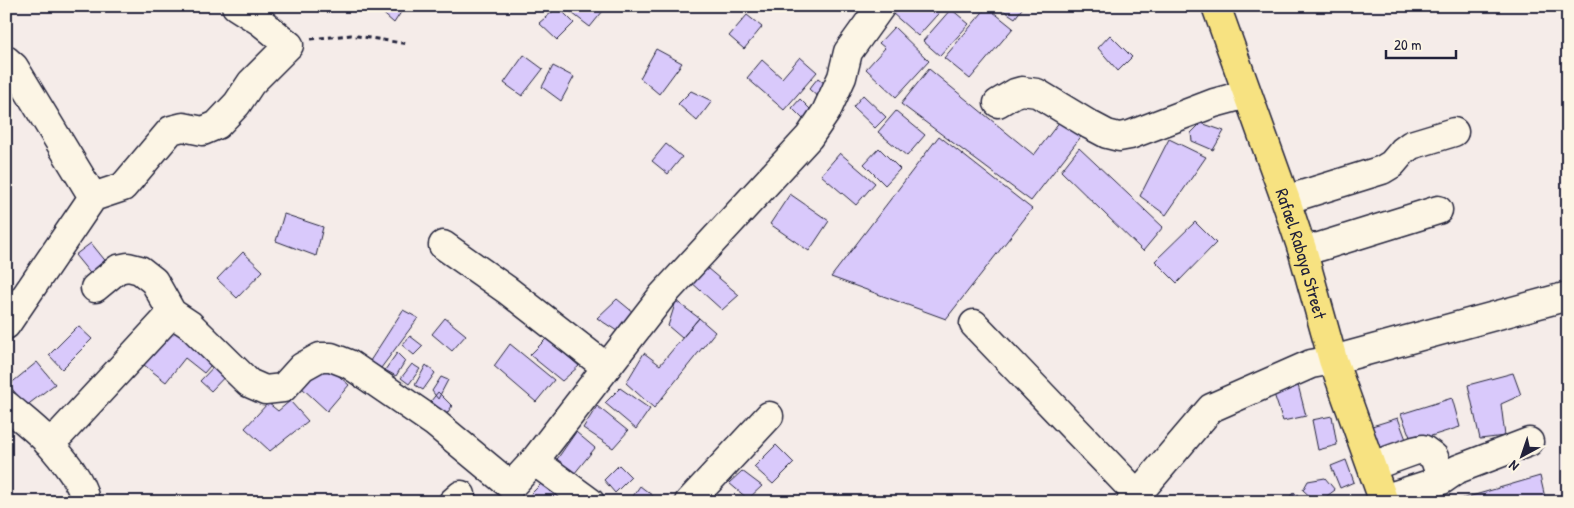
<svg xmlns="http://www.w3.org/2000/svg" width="1574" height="508" font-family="'Patrick Hand',sans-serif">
  <rect width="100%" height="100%" fill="#f5ece9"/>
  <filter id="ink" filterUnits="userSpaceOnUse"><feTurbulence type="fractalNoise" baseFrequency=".02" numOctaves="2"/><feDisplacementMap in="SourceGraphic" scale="10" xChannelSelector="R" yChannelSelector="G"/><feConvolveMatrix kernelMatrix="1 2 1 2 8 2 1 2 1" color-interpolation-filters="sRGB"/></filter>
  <g filter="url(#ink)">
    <path fill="#d9c9fb" stroke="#22223b" d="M380 6H405L394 23 378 9Z
      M571 6H607L590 27 568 10Z
      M898 6H945L918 36 892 13Z
      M997 6H1024L1015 18Z
      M558 7 574 23 557 40 539 23Z
      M987 7 1013 28 970 79 944 58Z
      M951 9 969 24 940 56 923 41Z
      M747 15 762 27 744 49 729 36Z
      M894 27 929 61 896 97 866 69 885 48 879 43Z
      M1110 35 1132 57 1118 71 1098 48Z
      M656 49 682 63 659 94 640 78Z
      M524 55 543 69 522 96 504 83Z
      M800 57 817 72 784 110 747 78 762 60 782 78Z
      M553 66 574 77 561 101 542 87Z
      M929 69 1034 155 1060 121 1083 134 1031 201 901 104Z
      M818 78 829 87 819 98 809 89Z
      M691 91 712 101 697 121 678 104Z
      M863 95 886 117 875 128 853 107Z
      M800 99 813 112 805 121 792 108Z
      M896 111 925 135 907 156 878 132Z
      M1201 123 1224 131 1213 150 1192 141 1191 133Z
      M939 136 1032 209 946 319 831 277Z
      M1169 139 1206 157 1166 215 1140 196Z
      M666 144 682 157 668 174 652 161Z
      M879 148 900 169 885 185 864 164Z
      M1079 148 1163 227 1143 251 1061 171Z
      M840 153 875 183 856 205 821 175Z
      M790 194 829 221 809 251 770 224Z
      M284 214 323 227 316 256 276 241Z
      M1195 222 1216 243 1177 283 1155 261Z
      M91 243 108 264 93 277 75 255Z
      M243 252 263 271 237 298 217 279Z
      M701 263 739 295 722 310 690 281Z
      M617 299 634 313 617 331 597 318Z
      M676 301 699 318 682 338 668 326Z
      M403 310 418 318 381 368 370 361Z
      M445 318 466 335 452 351 432 334Z
      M699 318 715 332 654 408 626 383 644 353 660 365Z
      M177 325 217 358 204 373 185 358 166 382 144 365Z
      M78 326 92 339 62 369 49 355Z
      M410 336 423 346 414 355 402 345Z
      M547 338 579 366 562 381 530 355Z
      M510 344 554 380 536 402 494 366Z
      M397 353 405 361 396 376 385 370Z
      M220 360 231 370 211 391 200 381Z
      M37 362 55 384 26 406 9 385Z
      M323 362 349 385 327 411 301 387Z
      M412 364 420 369 409 384 401 378Z
      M426 365 435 373 423 390 415 385Z
      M1513 373 1521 395 1501 404 1505 436 1480 439 1468 385Z
      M441 377 448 380 438 399 432 391Z
      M1298 385 1306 416 1283 421 1273 391Z
      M620 388 650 409 636 429 605 403Z
      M438 392 452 406 446 415 431 401Z
      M1452 398 1460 427 1412 442 1401 414Z
      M290 401 308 421 270 451 245 428 268 403 278 411Z
      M597 406 628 431 613 448 583 428Z
      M1332 416 1337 445 1318 450 1312 420Z
      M1398 418 1408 445 1380 455 1372 426Z
      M576 432 595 448 570 479 553 465Z
      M776 445 794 463 773 484 754 467Z
      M1346 460 1354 482 1340 488 1331 466Z
      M619 465 631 477 615 493 604 480Z
      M742 471 762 486 748 499 729 483Z
      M1540 476 1546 502H1451Z
      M547 478 573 502 524 501Z
      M1325 478 1335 490 1319 502H1316L1303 490 1308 481Z
      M640 486 657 499 655 502H629Z
      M1294 492 1304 502H1285Z"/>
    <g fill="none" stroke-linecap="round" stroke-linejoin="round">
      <defs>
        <path id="minor" d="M6 60 14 67 93 197
          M998 103 1015 93 1022 91 1037 93 1090 125 1107 134 1119 137 1130 135 1214 103 1247 94
          M1285 198 1295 197 1382 170 1392 164 1403 151 1411 145 1454 132
          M443 245 507 290 606 367
          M1302 249 1319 247 1438 210
          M95 288 118 269 128 267 140 270 154 281 172 313 190 325 249 383 265 390 283 388 302 367 320 357H331L349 364 435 423 511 486 534 461 662 296 809 137 826 112 842 77 848 52 881 6
          M974 324 1137 494
          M6 325 93 197 123 187 171 130 183 127 203 131 217 125 237 104 251 83 289 45 261 22 236 6
          M6 405C20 417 36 429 48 442 58 453 88 488 84 502
          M47 442 61 433 172 313
          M534 461 590 502
          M1372 466 1414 451 1423 449 1434 457 1442 480
          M1383 499 1442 480 1458 469 1529 442
          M453 502 461 495
          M689 502 769 416
          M1131 502 1211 408 1311 364 1333 360 1568 296"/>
        <g id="major">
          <path id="s1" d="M1216 6 1285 198 1302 249 1333 360 1384 502"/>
        </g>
      </defs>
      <use href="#minor" stroke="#22223b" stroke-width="31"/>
      <use href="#major" stroke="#22223b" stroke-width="31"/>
      <path stroke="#22223b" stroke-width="3" stroke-dasharray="5 4" stroke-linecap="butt" d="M311 39 351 35 408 44"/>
      <use href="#minor" stroke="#fcf5e5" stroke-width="28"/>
      <use href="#major" stroke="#f7e281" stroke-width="28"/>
    </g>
  </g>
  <g text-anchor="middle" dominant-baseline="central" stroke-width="4.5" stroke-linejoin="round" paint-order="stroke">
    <g font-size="18" fill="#22223b" stroke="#fcf5e5">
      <text stroke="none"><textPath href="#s1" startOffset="262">Rafael Rabaya Street</textPath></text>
    </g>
  </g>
  <rect width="1574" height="508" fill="none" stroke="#fcf5e5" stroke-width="25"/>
  <rect x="12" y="12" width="1549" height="483" fill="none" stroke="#22223b" stroke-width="2" filter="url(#ink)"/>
  <g transform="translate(1522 456) rotate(220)" stroke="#fcf5e5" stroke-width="4" paint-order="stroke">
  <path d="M0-4L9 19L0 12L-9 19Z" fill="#22223b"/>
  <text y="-8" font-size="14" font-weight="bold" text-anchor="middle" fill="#22223b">N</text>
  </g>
  <path d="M1386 50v8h70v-8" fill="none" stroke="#22223b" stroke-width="2.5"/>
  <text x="1394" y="50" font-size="15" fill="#22223b" stroke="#fcf5e5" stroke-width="4" paint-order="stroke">20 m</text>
</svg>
